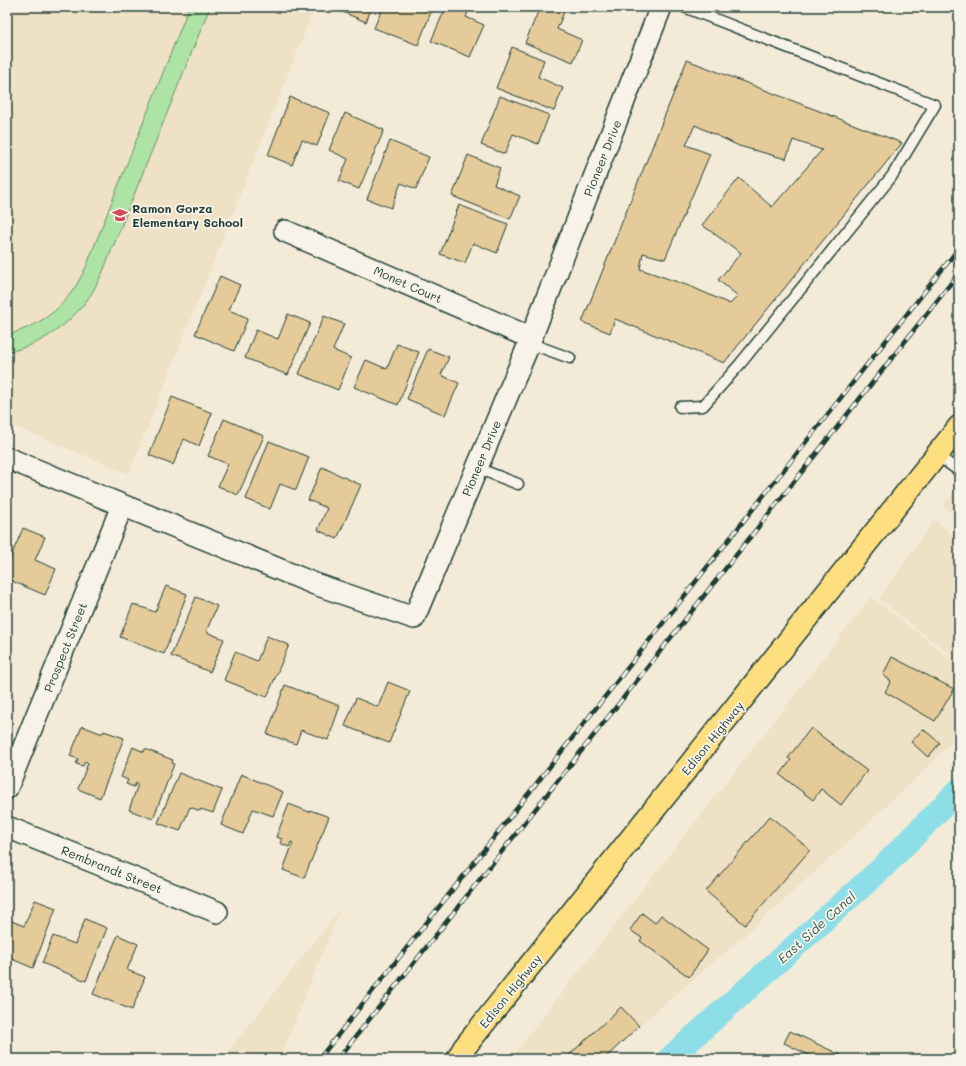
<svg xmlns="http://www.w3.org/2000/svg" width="966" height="1066" font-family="Mali,sans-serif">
  <rect width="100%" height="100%" fill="#f3ebd8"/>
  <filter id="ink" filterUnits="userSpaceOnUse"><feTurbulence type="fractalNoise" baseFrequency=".025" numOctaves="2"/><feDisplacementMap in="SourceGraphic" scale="8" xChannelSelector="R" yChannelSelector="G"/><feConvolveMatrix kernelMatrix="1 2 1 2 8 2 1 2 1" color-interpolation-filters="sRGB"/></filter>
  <g filter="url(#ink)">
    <path fill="#efe1c5" d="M7 7H315L129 474 7 423Z
      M959 486V518L943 506Z
      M934 520 959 539V661L879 599Z
      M871 597 959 665V734L924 771 850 840 742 938 624 1039 603 1059H510Z
      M340 909 280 1059H222Z"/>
    <path fill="#ade3a5" stroke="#66906c" d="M189 7H210L104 269C101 276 97 284 93 291 75 321 42 346 7 352V335C47 323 68 305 86 267Z"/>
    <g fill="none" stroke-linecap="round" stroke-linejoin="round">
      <path stroke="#8ddee6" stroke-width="24" d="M669 1059 881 869 959 790"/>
    </g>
    <path fill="#e5cb9a" stroke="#1f3d34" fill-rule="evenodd" d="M331 7H372L366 22Z
      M383 7H402L407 9 408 7H433L418 45 374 28Z
      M446 7H470L466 17 484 25 470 57 431 41Z
      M540 7H551L564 12 557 29 582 40 573 62 525 43Z
      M512 47 544 60 538 77 563 88 554 111 496 88Z
      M687 60 902 143 724 363 615 319 610 333 582 322ZM695 125 739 146 786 159 793 140 822 150 772 207 739 178 702 225 741 253 718 280 738 296 730 304 692 287 640 269 643 253 665 259 710 154 686 145Z
      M500 96 549 115 538 144 513 134 505 154 481 145Z
      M290 97 330 113 317 146 302 140 292 165 268 155Z
      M345 113 384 130 359 189 339 181 348 159 329 150Z
      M390 141 429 157 416 189 401 183 391 208 367 199Z
      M468 155 500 168 494 185 520 196 510 219 452 196Z
      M459 205 508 224 497 253 473 243 465 263 440 254Z
      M220 276 240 285 229 310 248 318 234 351 195 334Z
      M288 314 310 323 288 375 245 358 256 330 278 339Z
      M324 316 344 324 333 350 351 358 338 390 299 374Z
      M397 344 419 352 398 405 354 387 366 360 387 369Z
      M428 349 449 357 441 375 459 383 445 415 407 399Z
      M172 397 212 413 199 446 184 439 173 465 149 455Z
      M224 419 264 436 238 495 218 486 228 464 208 456Z
      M269 441 309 457 296 490 280 484 270 509 246 499Z
      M322 467 361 485 337 539 318 530 327 508 308 500Z
      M23 528 45 537 35 560 56 569 45 595 7 579V566Z
      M166 586 187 594 164 654 120 637 133 604 155 612Z
      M196 597 217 606 206 632 224 639 210 672 171 656Z
      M267 636 289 645 267 697 224 680 235 652 257 661Z
      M892 657 954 689 935 721 885 692 891 681 883 675Z
      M388 682 410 691 389 743 345 726 356 698 378 707Z
      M285 685 340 706 328 740 301 730 296 744 267 734Z
      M82 726 100 733H103L104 731 124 738 100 798 78 789 88 763 85 761 83 766 76 764 78 759 70 756Z
      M811 728 867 771 841 805 821 789 813 800 780 775 791 760 788 758Z
      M923 729 940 743 928 757 911 742Z
      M133 747 144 752 145 749 173 760 172 763 174 764 153 819 129 810 138 784 136 783 134 787 126 784 128 780 121 777Z
      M179 773 222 790 213 813 201 809 200 811 190 807 180 831 158 823Z
      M241 774 283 792 273 816 253 809 243 834 221 825Z
      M289 804 309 812 310 810 329 817 304 878 283 870 293 843 291 842 289 847 280 843 282 839 276 837Z
      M770 816 810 850 745 925 706 891Z
      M35 900 56 908 33 968 7 957V919L24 926Z
      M642 913 655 923 661 915 708 950 689 977 640 941 642 938 630 930Z
      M85 919 107 928 86 981 42 963 53 936 75 944Z
      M118 935 138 944 127 970 145 977 132 1010 93 994Z
      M621 1007 639 1026 604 1059H571L568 1056Z
      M790 1031 849 1059H817L784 1043Z"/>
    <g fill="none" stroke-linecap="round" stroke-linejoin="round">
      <defs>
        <path id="lane" d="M529 343 570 358
          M680 407 703 406 740 364 892 176 935 105 684 7
          M937 455 959 471
          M477 468 518 484"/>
        <path id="street" d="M285 231 531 338
          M7 458 315 584 414 618 526 351 661 7
          M7 788 122 506
          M7 827 217 912"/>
        <path id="primary" d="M458 1059 464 1048 959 427"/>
      </defs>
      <use href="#lane" stroke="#1f3d34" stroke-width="13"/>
      <use href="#street" stroke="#1f3d34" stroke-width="24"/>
      <use href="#primary" stroke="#1f3d34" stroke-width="25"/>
      <use href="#lane" stroke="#f7f3e8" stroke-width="10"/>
      <use href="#street" stroke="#f7f3e8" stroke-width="21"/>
      <use href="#primary" stroke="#fedf80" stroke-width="22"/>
      <defs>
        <path id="rail" d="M319 1059 959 248
          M338 1059 959 273"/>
      </defs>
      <use href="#rail" stroke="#1f3d34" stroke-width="4.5"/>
      <use href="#rail" stroke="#f7f3e8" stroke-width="3" stroke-dasharray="9" stroke-linecap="butt"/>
    </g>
  </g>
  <defs>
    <symbol id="school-bare" viewBox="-9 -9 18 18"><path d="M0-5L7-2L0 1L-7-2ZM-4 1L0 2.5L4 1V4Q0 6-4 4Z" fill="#d1495b" stroke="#f7f3e8" stroke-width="2.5" paint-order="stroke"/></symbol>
  </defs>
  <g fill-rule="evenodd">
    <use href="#school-bare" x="109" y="204" width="22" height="22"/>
  </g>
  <g text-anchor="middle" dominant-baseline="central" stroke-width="3.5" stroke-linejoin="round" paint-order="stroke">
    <g font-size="12" fill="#1f3d34" stroke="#f7f3e8">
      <text transform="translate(602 158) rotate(-68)">Pioneer Drive</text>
      <text transform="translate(408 284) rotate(24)">Monet Court</text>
      <text transform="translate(481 458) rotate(-67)">Pioneer Drive</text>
      <text transform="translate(65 647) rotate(-68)">Prospect Street</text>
      <text transform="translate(712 738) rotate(-51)">Edison Highway</text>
      <text transform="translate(112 869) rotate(22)">Rembrandt Street</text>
      <text transform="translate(510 991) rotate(-51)">Edison Highway</text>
    </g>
    <g font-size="12" font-weight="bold" fill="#1f3d34" stroke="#f7f3e8" text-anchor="start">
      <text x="132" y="208">Ramon Gorza<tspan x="132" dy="14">Elementary School</tspan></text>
    </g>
    <g font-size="13" font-style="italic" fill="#355d58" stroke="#f7f3e8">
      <text transform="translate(816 927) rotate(-42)">East Side Canal</text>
    </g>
  </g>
  <rect width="966" height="1066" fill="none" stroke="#f7f3e8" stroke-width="24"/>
  <rect x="12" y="12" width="942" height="1042" fill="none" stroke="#1f3d34" stroke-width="1.5" filter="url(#ink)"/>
</svg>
